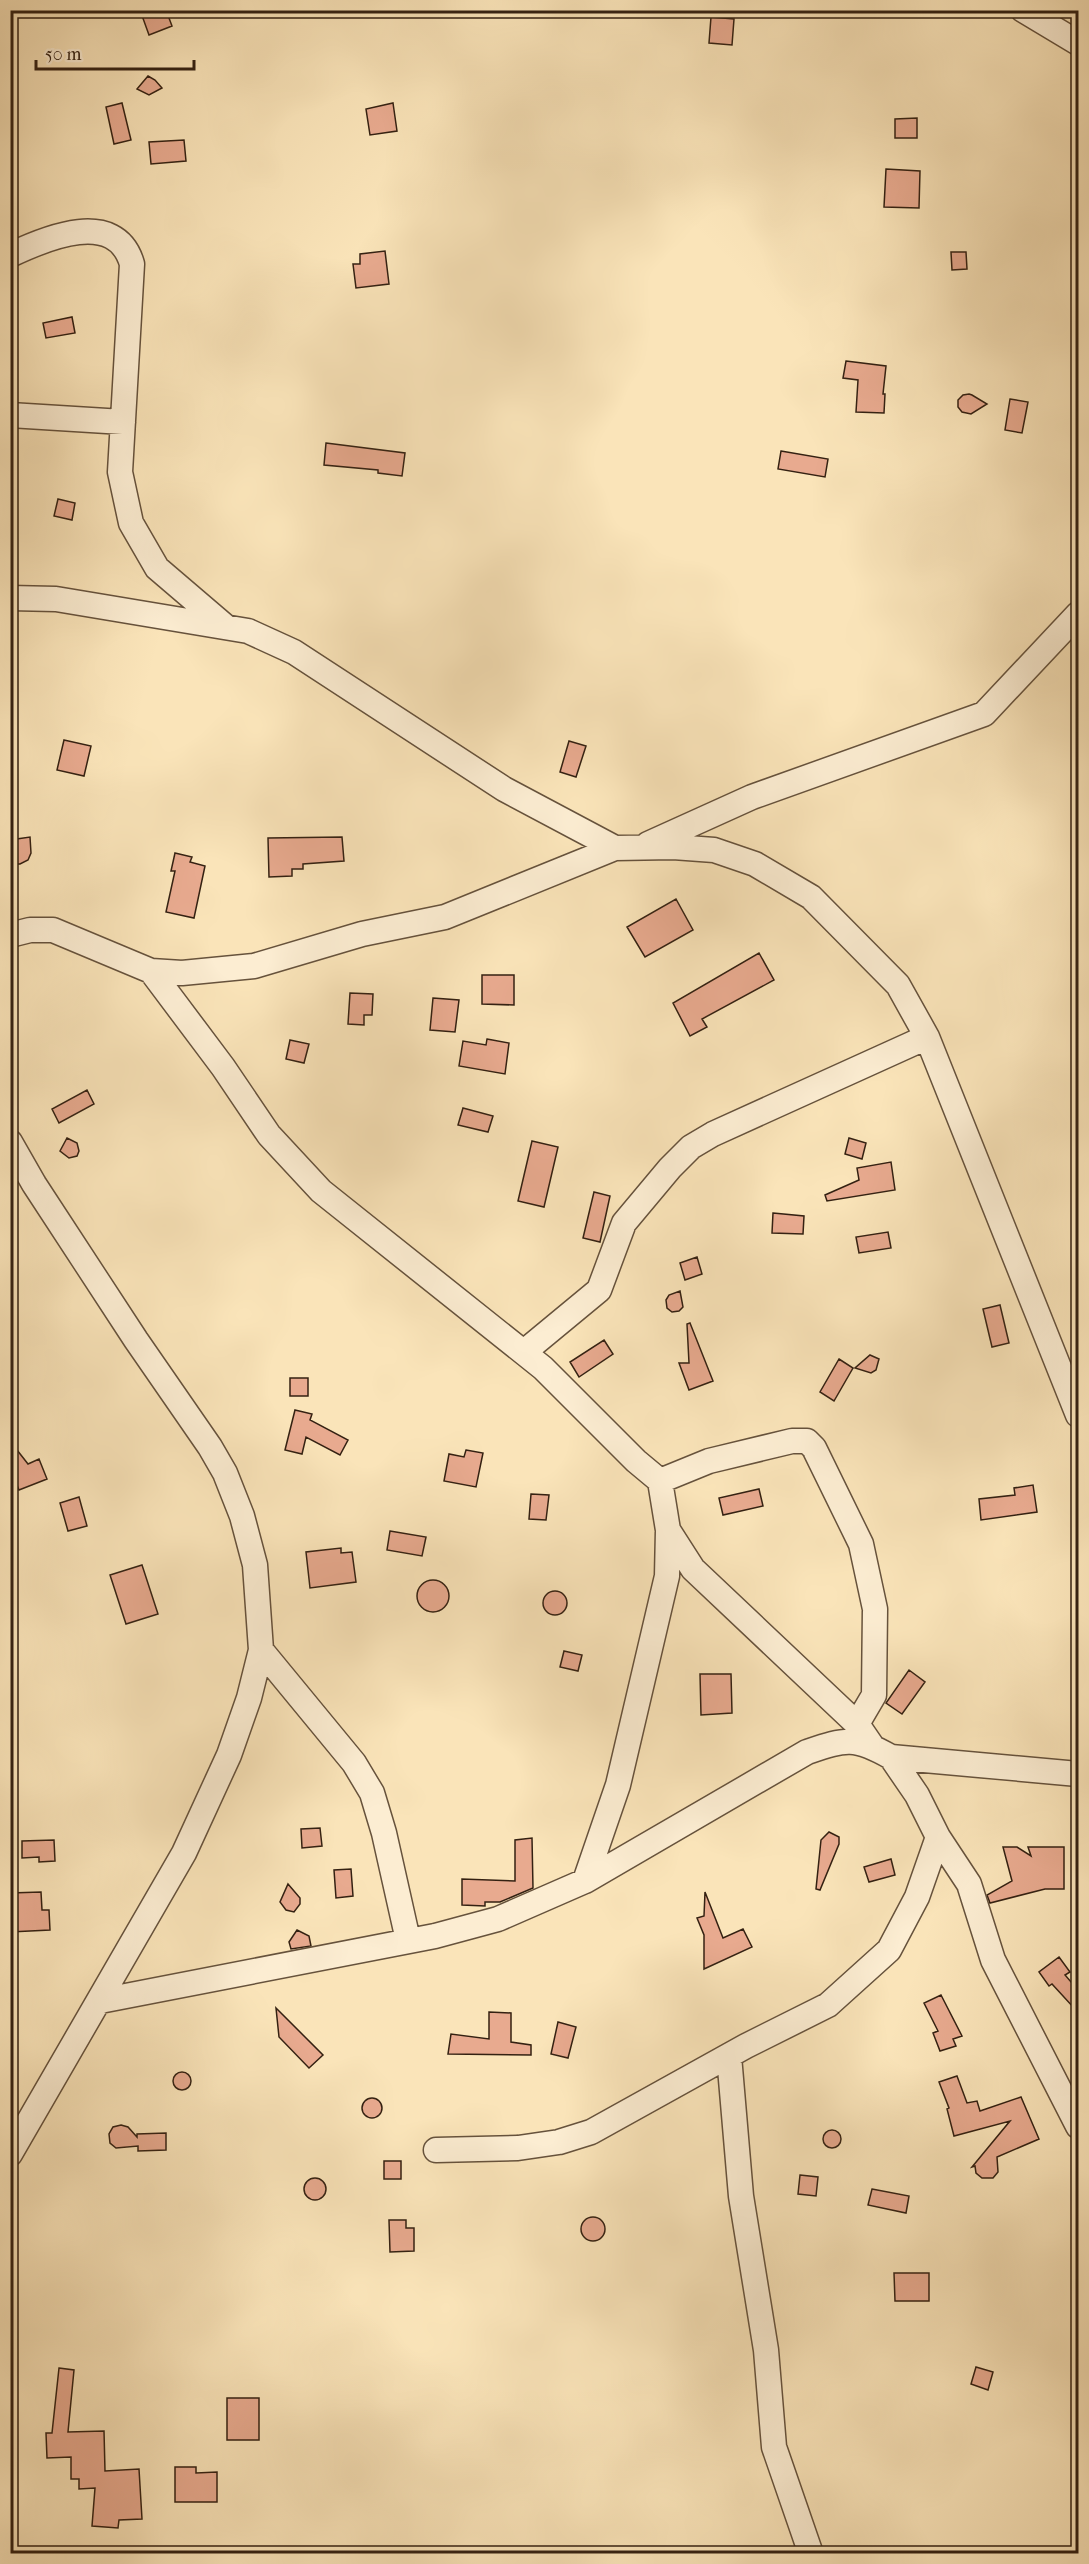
<svg xmlns="http://www.w3.org/2000/svg" width="1089" height="2564" font-family="'IM FELL French Canon',serif">
  <rect width="100%" height="100%" fill="#fae4b9"/>
  <filter id="stains"><feTurbulence type="fractalNoise" baseFrequency=".00333" numOctaves="4"/><feColorMatrix values="0 0 0 0 .2 0 0 0 0 .09 0 0 0 0 .02 0 0 0 .5 -.17"/></filter>
  <radialGradient id="worn" r=".72"><stop offset=".6" stop-color="#630" stop-opacity="0"/><stop offset="1" stop-color="#630" stop-opacity=".3"/></radialGradient>
  <path fill="#e8aa8f" stroke="#342112" stroke-width="1.5" d="M140 10H166L172 26 149 35Z
    M711 17 734 19 732 45 709 43Z
    M148 76 155 80 162 88 149 95 137 89Z
    M122 103 131 140 114 144 106 107Z
    M393 103 397 131 370 135 366 109Z
    M917 118V138H895V119Z
    M184 140 186 161 151 164 149 142Z
    M886 169 920 171 919 208 884 207Z
    M385 251 389 284 356 288 353 264H360V254Z
    M951 252H966L967 269 952 270Z
    M72 317 75 333 46 338 43 323Z
    M846 361 886 366 883 394H885L884 413 856 412 858 380 843 378Z
    M969 394 972 395 987 404 971 414 962 412 958 407V400L963 395Z
    M1010 399 1028 402 1022 433 1005 430Z
    M326 443 405 453 402 476 378 473V470L324 465Z
    M781 451 828 459 825 477 778 469Z
    M58 499 75 503 72 520 54 516Z
    M64 740 91 746 84 776 57 770Z
    M569 741 586 746 576 777 560 772Z
    M30 837 31 853 28 860 20 864H10V840Z
    M342 837 344 861 303 864V869H292V876L269 877 268 838Z
    M175 853 192 857 190 862 205 866 194 918 166 912 175 871H171Z
    M676 899 693 930 645 957 627 927Z
    M759 953 774 980 702 1019 707 1027 690 1036 673 1003Z
    M482 975H514V1005L482 1004Z
    M350 993 373 994 372 1015H364V1025L348 1024Z
    M433 998 459 1000 455 1032 430 1030Z
    M487 1039 509 1043 505 1074 459 1066 463 1041 486 1045Z
    M290 1040 309 1044 304 1063 286 1059Z
    M87 1090 94 1104 59 1123 52 1109Z
    M463 1108 493 1116 488 1132 458 1125Z
    M67 1138 77 1143 79 1151 77 1156 69 1158 60 1151Z
    M849 1138 866 1143 862 1159 845 1154Z
    M532 1141 558 1147 544 1207 518 1201Z
    M891 1162 895 1190 827 1201 825 1195 859 1180 857 1168Z
    M594 1192 610 1196 600 1242 583 1238Z
    M773 1213 804 1216 803 1234 772 1233Z
    M888 1232 891 1248 859 1253 856 1237Z
    M697 1257 702 1274 685 1280 680 1263Z
    M680 1291 683 1307 679 1311 672 1312 667 1308 666 1300 669 1295Z
    M1000 1305 1009 1343 992 1347 983 1309Z
    M690 1323 713 1381 689 1390 679 1363H689L687 1324Z
    M604 1340 613 1354 579 1377 570 1362Z
    M870 1355 879 1359 876 1370 871 1373 855 1368Z
    M839 1359 853 1368 834 1401 820 1392Z
    M290 1378H308V1396H290Z
    M295 1410 312 1414 310 1420 348 1440 340 1455 306 1437 302 1454 285 1450Z
    M10 1441 28 1464 39 1459 47 1479 19 1490 10 1468Z
    M466 1450 483 1453 476 1487 444 1481 449 1454 464 1457Z
    M1033 1485 1037 1512 981 1520 979 1499 1015 1495 1014 1488Z
    M759 1489 763 1506 723 1515 719 1498Z
    M531 1494 549 1495 546 1520 529 1519Z
    M79 1497 87 1526 68 1531 60 1503Z
    M390 1531 426 1537 422 1556 387 1550Z
    M341 1548V1553L352 1552 356 1582 310 1588 306 1552Z
    M142 1565 158 1614 126 1624 110 1575Z
    M417 1596a16 16 0 1 1 32 0a16 16 0 1 1-32 0Z
    M543 1603a12 12 0 1 1 24 0a12 12 0 1 1-24 0Z
    M564 1651 582 1655 578 1671 560 1667Z
    M909 1670 925 1682 902 1714 886 1703Z
    M700 1674H731L732 1713 701 1715Z
    M320 1828 322 1846 302 1848 301 1829Z
    M829 1832 839 1837V1844L820 1890 816 1889 821 1840Z
    M532 1838 533 1888 500 1902H485V1906L462 1905V1879L515 1881V1840Z
    M54 1840 55 1861 39 1862V1857L22 1858V1841Z
    M1003 1847H1017L1031 1856 1028 1847H1064V1889H1045L990 1903 987 1895 1012 1881Z
    M891 1859 895 1875 869 1882 864 1867Z
    M351 1869 353 1896 336 1898 334 1870Z
    M288 1884 300 1898V1904L294 1912 286 1910 280 1902Z
    M41 1892 42 1910H49L50 1930 10 1932V1893Z
    M705 1892 723 1938 743 1929 752 1947 704 1969V1935L697 1918 704 1916Z
    M297 1930 309 1936 311 1946 291 1949 289 1942Z
    M1059 1957 1070 1972 1065 1975 1078 1990V2004L1074 2008 1052 1984 1049 1986 1039 1972Z
    M941 1995 962 2036 953 2039 956 2046 940 2051 933 2033 938 2031 924 2003Z
    M276 2008 323 2055 309 2068 279 2037Z
    M489 2012 511 2013V2042L531 2045V2055L448 2054 451 2034 489 2039Z
    M558 2022 576 2027 568 2058 551 2054Z
    M173 2081a9 9 0 1 1 18 0a9 9 0 1 1-18 0Z
    M957 2076 967 2103 977 2101 980 2111 1021 2097 1039 2139 997 2157 998 2172 993 2178H982L976 2173 975 2166 972 2167 1010 2121 954 2136 947 2109 949 2108 939 2082Z
    M362 2108a10 10 0 1 1 20 0a10 10 0 1 1-20 0Z
    M121 2125 128 2127 137 2137V2134L166 2133V2150L138 2151V2146L116 2148 110 2143 109 2134 113 2127Z
    M823 2139a9 9 0 1 1 18 0a9 9 0 1 1-18 0Z
    M384 2161H401V2179H384Z
    M800 2175 818 2177 816 2196 798 2194Z
    M304 2189a11 11 0 1 1 22 0a11 11 0 1 1-22 0Z
    M872 2189 909 2196 906 2213 868 2205Z
    M581 2229a12 12 0 1 1 24 0a12 12 0 1 1-24 0Z
    M389 2220H406V2228H414V2251L390 2252Z
    M894 2273H929V2301H895Z
    M976 2367 993 2372 988 2390 971 2384Z
    M59 2368 74 2370 68 2432 104 2431 105 2471 139 2469 142 2519 119 2520 118 2528 92 2526 95 2488 79 2489V2479H71V2457L47 2458 46 2433H52Z
    M227 2398H259V2440H227Z
    M175 2467H196V2473L217 2472V2502H175Z"/>
  <g fill="none" stroke-linecap="round" stroke-linejoin="round">
    <defs>
      <path id="minor" d="M1023 10 1078 43
        M10 255C46 238 116 208 132 264L120 472 131 523 157 568 226 627
        M10 415 123 422
        M10 598 56 599 248 631 294 652 504 789 615 848 673 847 714 850 755 864 811 897 898 985 927 1037 1078 1415
        M648 844 752 797 984 714 1078 614
        M10 935 30 930H53L151 971 182 973 254 966 362 934 445 917 615 848
        M151 971 223 1067 269 1135 321 1191 543 1368 636 1461 660 1481 709 1461 792 1441H807L814 1448 861 1544 875 1609 874 1695 857 1724 872 1746
        M10 1142 34 1184 136 1340 210 1447 225 1473 242 1516 255 1565 261 1650 249 1698 229 1755 184 1853 10 2154
        M524 1352 599 1290 624 1223 670 1168 691 1147 713 1134 927 1037
        M668 1530 693 1569 857 1724
        M261 1650 354 1763 372 1793 384 1833 408 1940
        M891 1757 917 1795 938 1837 969 1884 993 1960 1078 2126
        M585 1881 618 1785 667 1576 668 1530 660 1481
        M100 2001 435 1936 498 1919 585 1881 807 1752C846 1739 854 1736 891 1757L1078 1774
        M729 2056 741 2196 766 2350 774 2447 811 2554
        M436 2150 518 2148 559 2142 591 2132 746 2046 828 2005 889 1950 917 1897 938 1837"/>
    </defs>
    <use href="#minor" stroke="#66523c" stroke-width="27"/>
    <use href="#minor" stroke="#fcedd2" stroke-width="24"/>
  </g>
  <rect width="1089" height="2564" fill="none" stroke="#fae4b9" stroke-width="36"/>
  <rect x="12" y="12" width="1065" height="2540" fill="none" stroke="#342112" stroke-width="3"/>
  <rect x="18" y="18" width="1053" height="2528" fill="none" stroke="#342112" stroke-width="1.5"/>
  <path d="M36 60v9h158v-9" fill="none" stroke="#342112" stroke-width="3"/>
  <text x="45" y="60" font-size="18" fill="#342112" stroke="#fcedd2" stroke-width="4.5" paint-order="stroke">50 m</text>
  <rect width="100%" height="100%" filter="url(#stains)"/>
  <rect width="100%" height="100%" fill="url(#worn)"/>
</svg>
